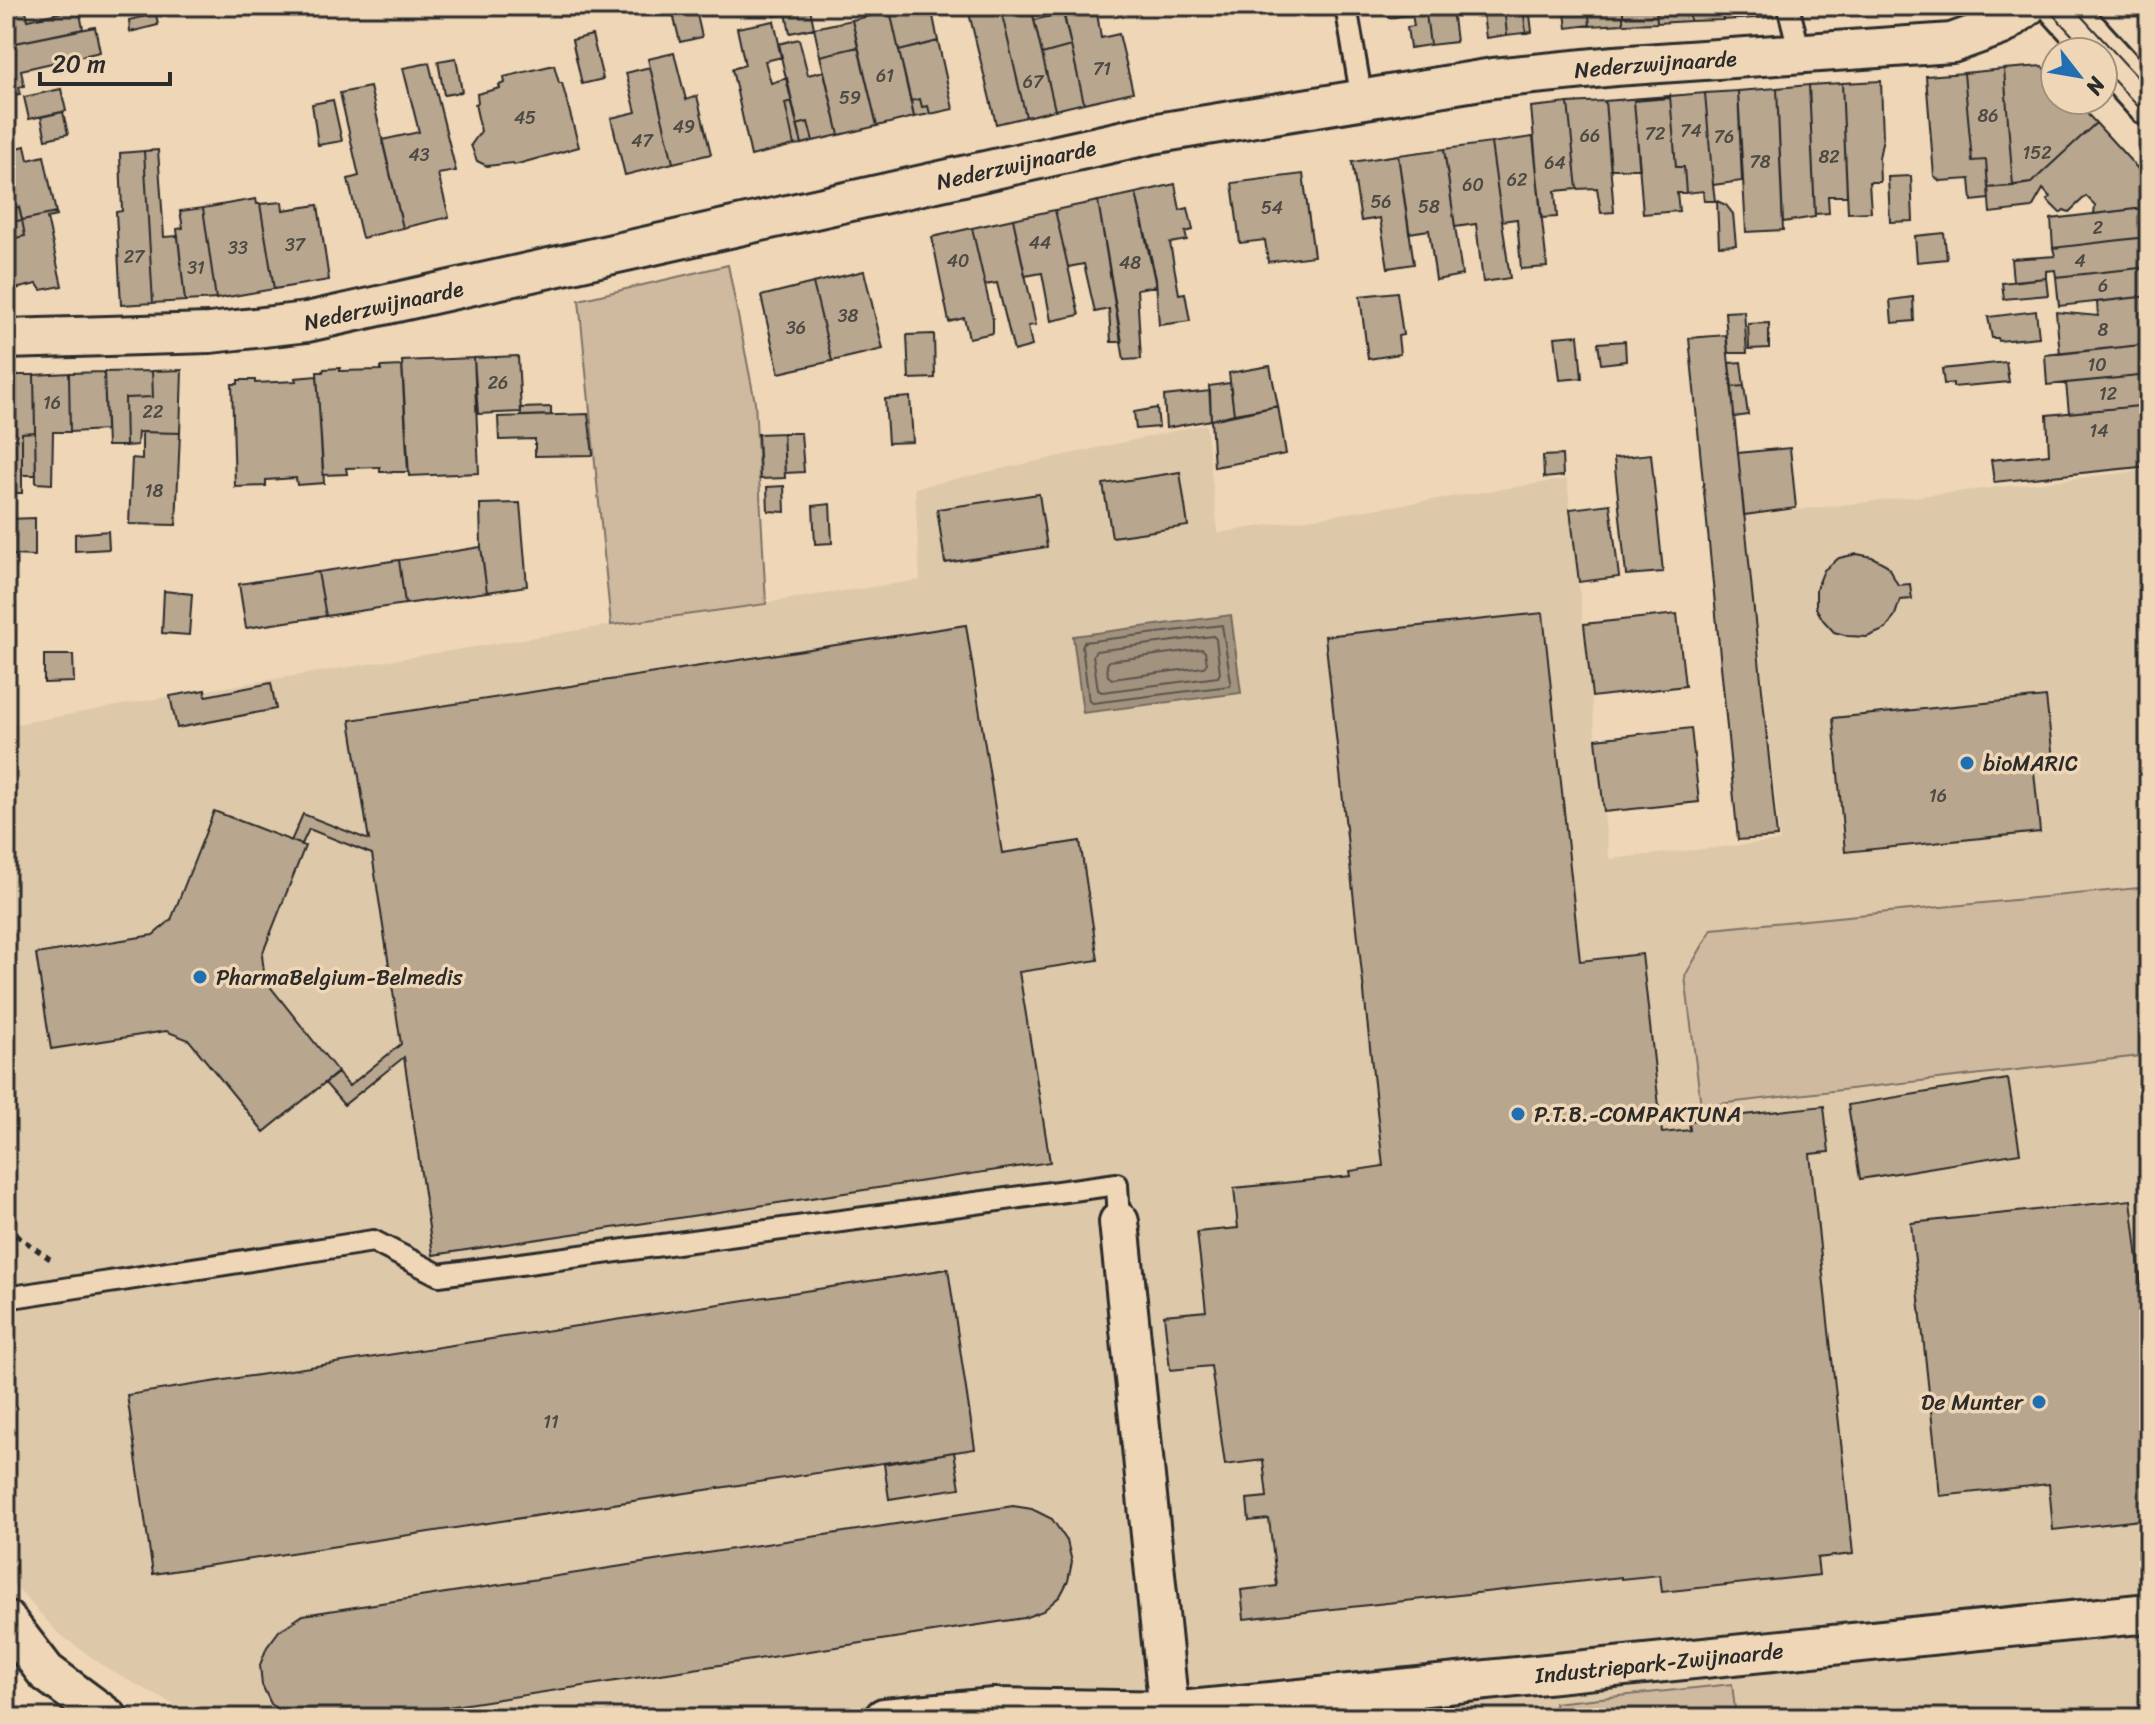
<svg xmlns="http://www.w3.org/2000/svg" width="2155" height="1724" font-family="Sriracha,sans-serif">
  <rect width="100%" height="100%" fill="#eed6b6"/>
  <filter id="ink" filterUnits="userSpaceOnUse"><feTurbulence type="fractalNoise" baseFrequency=".0125" numOctaves="2"/><feDisplacementMap in="SourceGraphic" scale="16" xChannelSelector="R" yChannelSelector="G"/><feConvolveMatrix kernelMatrix="1 2 1 2 8 2 1 2 1" color-interpolation-filters="sRGB"/></filter>
  <g filter="url(#ink)">
    <path fill="#dec8aa" d="M1206 424 1218 533 1567 479 1609 859 1780 841 1745 516 2149 470V1718H199L111 1671 58 1633 6 1576V726L194 692 611 625 920 580 915 488Z"/>
    <path fill="#cfbaa0" stroke="#7d7266" stroke-width="2" d="M728 265 755 402 766 604 611 625 579 300Z
      M2149 887V1055L1701 1106 1685 976 1712 929Z
      M1732 1684 1736 1718H1556L1554 1703Z"/>
    <path fill="#a2937f" stroke="#72695d" stroke-width="2" d="M1231 615 1241 693 1083 713 1073 636Z"/>
    <g fill="none" stroke-linecap="round" stroke-linejoin="round">
      <path stroke="#5b554d" stroke-width="2" d="M1222 625 1231 682 1229 686 1093 703 1089 701 1082 646 1084 642Z
        M1213 636 1216 639 1220 673 1218 677 1102 692 1098 690 1093 655 1096 651Z
        M1202 649 1205 652 1207 663 1204 667 1112 679 1108 676 1107 665 1109 661Z"/>
    </g>
    <path fill="#b8a68f" stroke="#2b2b2b" stroke-width="2" d="M6 6H25L28 20 79 8 83 29 6 45Z
      M671 6H695L702 37 680 42Z
      M772 6H809L810 8 774 16Z
      M889 6H931L938 41 899 51Z
      M1000 6H1031L1055 110 1026 117Z
      M1000 6 1026 117 996 124 968 9 981 6Z
      M1062 6H1074L1076 13 1096 7 1101 38 1119 34 1133 92 1084 103Z
      M1388 6H1425L1430 45 1410 48 1407 27 1414 26 1412 14 1389 18Z
      M1425 6H1466L1452 9 1456 42 1430 45Z
      M1482 6H1504L1507 35 1486 38Z
      M1504 6H1529L1532 32 1507 35Z
      M1523 6H1529L1532 32 1526 33Z
      M1564 6H1588L1590 25 1567 28Z
      M1588 6H1623V24L1590 26Z
      M1623 6H1656L1657 23 1623 24Z
      M1656 6H1690V21L1657 23Z
      M1690 6H1722L1723 20 1690 21Z
      M1722 6H1771L1773 17 1723 20Z
      M1839 6H1916V10L1840 14Z
      M810 8 814 28 790 33 786 13Z
      M890 11 914 117 877 126 852 20Z
      M1063 13 1071 46 1042 54 1034 20Z
      M156 14 158 25 130 32 129 20Z
      M852 20 858 47 820 56 814 28Z
      M774 21 782 57 765 61 771 83 787 78 792 101 785 103 794 145 751 156 732 69 745 65 737 28Z
      M95 27 100 52 21 70 24 86 19 87 20 94 6 97V45Z
      M592 35 603 79 582 84 572 40Z
      M799 39 808 75 824 71 839 135 813 141 808 122 797 125 778 44Z
      M938 41 953 109 930 114 928 106 922 107 920 99 911 101 899 51Z
      M1071 46 1084 103 1055 110 1042 54Z
      M858 47 877 126 839 135 820 56Z
      M674 53 686 100 697 96 711 154 673 163 648 59Z
      M456 58 462 92 444 95 438 61Z
      M429 63 456 171 438 174 449 217 403 228 382 140 419 132 403 68Z
      M554 65 559 83H562L579 147 514 165 513 163 487 166 477 161 471 145 481 131 475 104 478 103 477 94 500 88 499 85 505 83 504 77Z
      M2042 66 2055 79V100H2074L2096 123 2031 183 2013 186 2004 69Z
      M650 67 673 163 625 175 611 118 636 112 626 73Z
      M2004 69 2013 186 1988 188 1986 160 1972 161 1964 73Z
      M1964 73 1972 161 1986 160 1989 199 1972 201 1970 179 1940 181 1934 176 1926 76Z
      M1881 81 1883 138 1879 158 1880 182H1869L1871 212 1848 213 1842 83Z
      M1842 83 1847 196H1828L1829 213 1815 214 1809 85Z
      M1809 85 1815 217 1783 222 1777 88Z
      M370 87 403 228 362 238 348 179 359 176 340 93Z
      M1777 88 1783 230 1746 232 1738 91Z
      M61 89 66 111 29 119 24 97Z
      M1738 91 1742 181 1713 185 1705 93Z
      M1705 93 1713 185 1715 201H1704L1703 191 1686 193 1684 167H1676L1670 96Z
      M1670 96 1676 167H1684L1686 193H1677L1679 211 1643 214 1634 101 1669 98Z
      M1670 96 1669 98 1634 101 1640 169H1611L1605 101Z
      M920 99 922 107 928 106 930 114 914 117 911 101Z
      M333 100 342 141 318 145 312 104Z
      M792 101 802 144 794 145 785 103Z
      M1605 101 1614 212 1601 213 1597 188 1577 189 1568 103Z
      M1568 103 1577 189 1555 191 1557 217 1541 218 1531 107Z
      M63 112 68 134 46 139 41 117Z
      M808 122 813 141 802 144 797 125Z
      M2096 123 2140 171 2143 208 2094 214 2095 205 2086 196 2069 212 2064 210 2060 213 2047 200 2050 197 2043 189 2032 208 1990 213 1988 188 2031 183Z
      M1533 137 1547 267 1521 269 1517 219 1502 221 1491 143Z
      M1491 143 1510 278 1483 282 1476 224 1455 227 1444 149Z
      M25 146 28 160 44 156 56 213 22 220 19 207 6 209V151Z
      M1444 149 1462 275 1436 280 1429 230 1409 233 1398 155Z
      M158 150 164 237 178 236 185 301 153 303 144 151Z
      M144 151 153 303 121 305 116 212 122 211 120 153Z
      M1398 155 1414 264 1388 268 1380 218 1361 221 1352 162Z
      M1303 174 1314 256 1268 262 1265 240 1240 243 1232 183Z
      M1911 176 1913 221 1890 222 1888 177Z
      M1175 184 1180 210 1188 208 1193 230 1185 232 1187 240 1170 243 1179 294 1185 293 1190 321 1159 325 1156 279 1136 193Z
      M1136 193 1156 286 1137 289 1141 359 1124 360 1098 201Z
      M256 199 257 204H260L274 289 216 299 203 208Z
      M1098 201 1122 342H1111L1109 309 1095 312 1084 264 1068 267 1055 210Z
      M1717 201 1726 205 1733 214 1736 245 1719 246Z
      M282 202 283 210 318 205 329 280 274 289 260 204Z
      M19 207 22 220 6 223V209Z
      M203 208 216 299 185 301 177 229 183 228 180 211Z
      M2143 208 2146 237 2053 248 2051 219Z
      M1055 210 1079 315 1051 321 1042 273 1025 276 1013 219Z
      M56 213 57 216 47 218 62 286 41 290 37 284 6 291V240L25 236 22 220Z
      M1013 219 1036 325 1028 326 1032 346 1014 351 997 283 985 285 972 228Z
      M22 220 25 236 6 240V223Z
      M972 228 993 320V333L969 338 964 318 949 322 932 237Z
      M1944 233 1947 259 1917 262 1915 236Z
      M2146 237 2149 267 2056 277 2055 270 2046 271V278L2013 281 2011 259 2055 256 2053 248Z
      M2149 267V296L2059 306 2056 277Z
      M864 271 883 349 832 361 813 283Z
      M2046 278 2048 295 2004 299 2002 283Z
      M813 283 832 361 779 373 761 296Z
      M1397 292 1403 335 1398 336 1400 354 1368 359 1360 296Z
      M2149 296V344L2060 354 2056 312 2098 316 2097 302Z
      M1913 297 1914 321 1892 323 1890 300Z
      M1744 311 1747 353H1728L1725 312Z
      M2036 311 2039 337 1999 341 1998 338H1992L1988 317Z
      M1769 323V348L1749 349 1748 324Z
      M934 334 935 378 909 379 907 335Z
      M1578 335 1582 378 1560 380 1555 337Z
      M1726 335 1777 837 1738 840 1689 338Z
      M1625 341 1626 361 1601 364 1598 343Z
      M2149 344V375L2047 385 2045 355Z
      M518 356 521 412 478 414 474 358Z
      M474 358 479 473 409 476 402 361Z
      M1741 362 1744 386 1732 387 1729 363Z
      M2006 362 2009 382 1953 387V383L1944 384 1942 369Z
      M402 366 408 472H380V467L346 468 347 474 323 475 317 372H323L324 369 340 368V371L381 370V367Z
      M1270 366 1278 406 1234 414 1229 373Z
      M182 370 180 433 138 432 137 445 126 446 125 398 153 397 152 371Z
      M152 371 153 397 125 398 126 446H107L104 372Z
      M104 372 106 430 70 432 69 373Z
      M69 373 70 432H53L52 484 36 483 34 375Z
      M6 375H34L35 432 22 433V493H6Z
      M2149 375V405L2069 413 2066 383Z
      M317 376 324 483 297 485 296 478 266 480V486L235 487 232 384H238V380H255V383L296 381 295 378Z
      M1230 383 1234 414 1211 420 1209 386Z
      M1744 386 1748 415 1734 417 1732 387Z
      M1210 391 1211 420 1166 428 1164 396Z
      M910 397 913 442 888 443 885 399Z
      M2149 405V466L1994 482 1991 460 2049 454 2047 415Z
      M1278 406 1286 454 1214 467 1211 420Z
      M551 407V415L521 416V408Z
      M1157 408 1159 427 1136 429 1134 412Z
      M588 414 593 455 535 456V439L499 440 498 417Z
      M35 432 36 475H22V433Z
      M142 432 180 433 176 525 129 524 132 458 142 459Z
      M783 433 785 478 760 479 758 434Z
      M783 433H801L804 472 785 473Z
      M1790 448 1796 508 1744 515 1738 453Z
      M1651 454 1663 572 1626 575 1614 458Z
      M1562 455 1563 476 1544 478 1543 456Z
      M1180 472 1188 526 1112 537 1103 484Z
      M784 486 785 512 768 511 767 487Z
      M1039 494 1047 547 945 563 937 509Z
      M520 503 527 586 487 592 481 547 480 504Z
      M830 504 832 543 815 544 813 506Z
      M1610 504 1619 577 1579 582 1570 509Z
      M35 518V556L9 555 8 519Z
      M108 531 109 549 75 551V534Z
      M481 547 487 592 405 604 399 560Z
      M1857 554 1872 557 1887 565 1898 585 1910 584 1912 599 1900 600 1895 615 1886 629 1867 637 1848 636 1834 632 1823 620 1816 608V590L1824 570 1839 558Z
      M399 560 405 604 326 616 318 572Z
      M318 572 326 616 246 628 239 584Z
      M164 591 192 594 189 635 162 633Z
      M1543 613 1580 961 1642 954 1662 1133 1690 1130 1689 1121 1824 1106 1829 1152 1810 1154 1853 1554 1817 1558 1819 1575 1662 1592 1660 1575 1621 1579V1577L1244 1619 1241 1590 1277 1586 1269 1519 1249 1521 1247 1499 1267 1497 1263 1460 1225 1465 1211 1366 1170 1370 1164 1315 1206 1311 1197 1232 1238 1228 1234 1188 1351 1176 1350 1171 1383 1166 1325 636Z
      M1677 614 1685 686 1592 697 1584 624Z
      M966 625 1002 853 1080 841 1098 960 1019 972 1050 1162 433 1255 404 1057 344 1105 325 1083 338 1073 349 1086 401 1044 372 854 309 829 302 844 291 841 303 814 369 840 350 720Z
      M44 655H73L74 682 44 683Z
      M271 683 276 709 177 728 170 696 205 690 206 696Z
      M2046 697 2053 759 2033 761 2040 832 1845 852 1833 718Z
      M1691 728 1699 802 1604 812 1596 739Z
      M214 811 305 846 262 955 265 980 338 1072 264 1132 189 1040 166 1031 51 1049 36 954 153 935 171 920Z
      M2008 1079 2020 1153 1860 1179 1848 1105Z
      M2131 1200 2145 1319H2149V1519L2053 1530 2049 1484 1940 1496 1911 1223Z
      M948 1269 975 1449 153 1574 127 1395Z
      M954 1452 960 1488 889 1499 884 1464Z
      M1013 1506 1032 1509 1052 1519 1067 1541 1072 1562 1068 1581 1060 1596 1043 1611 1024 1618 376 1718H287L271 1704 262 1685 260 1665 267 1647 279 1631 303 1615Z"/>
    <g fill="none" stroke-linecap="round" stroke-linejoin="round">
      <defs>
        <path id="service" d="M1346 6 1362 100
          M1788 6 1800 53
          M6 1298 373 1241 439 1275 1117 1184 1119 1222
          M1410 1688 1413 1718"/>
        <g id="minor">
          <path id="s1" d="M6 339 210 333 307 322 1152 134 1493 78 1615 66 1952 43 2002 25 2027 6"/>
          <path d="M1119 1222 1169 1711"/>
          <path d="M6 1620 46 1672 108 1718"/>
          <path id="s2" d="M884 1718 994 1708 1181 1711 2149 1613"/>
        </g>
        <path id="tertiary" d="M2061 6 2149 103"/>
      </defs>
      <use href="#service" stroke="#2b2b2b" stroke-width="26"/>
      <use href="#minor" stroke="#2b2b2b" stroke-width="44"/>
      <use href="#tertiary" stroke="#2b2b2b" stroke-width="50"/>
      <path stroke="#2b2b2b" stroke-width="5" stroke-dasharray="6 6" stroke-linecap="butt" d="M2140 147 2149 162
        M6 1228 50 1259"/>
      <use href="#service" stroke="#eed6b6" stroke-width="20"/>
      <use href="#minor" stroke="#eed6b6" stroke-width="38"/>
      <use href="#tertiary" stroke="#eed6b6" stroke-width="44"/>
      <path stroke="#2b2b2b" stroke-width="2" d="M2045 6 2088 52
        M2072 6 2149 90
        M2103 69 2149 118"/>
    </g>
  </g>
  <g fill="#1f6fb2" stroke="#eed6b6" stroke-width="3">
    <circle cx="1967" cy="763" r="8"/>
    <circle cx="200" cy="977" r="8"/>
    <circle cx="1518" cy="1114" r="8"/>
    <circle cx="2039" cy="1402" r="8"/>
  </g>
  <g text-anchor="middle" dominant-baseline="central" stroke-width="7" stroke-linejoin="round" paint-order="stroke">
    <g font-size="18" fill="#4e4a44">
      <text x="1102" y="69">71</text>
      <text x="885" y="76">61</text>
      <text x="1033" y="82">67</text>
      <text x="850" y="98">59</text>
      <text x="1988" y="116">86</text>
      <text x="525" y="118">45</text>
      <text x="684" y="127">49</text>
      <text x="1691" y="131">74</text>
      <text x="1655" y="134">72</text>
      <text x="1590" y="136">66</text>
      <text x="1724" y="137">76</text>
      <text x="642" y="141">47</text>
      <text x="2037" y="153">152</text>
      <text x="419" y="155">43</text>
      <text x="1829" y="157">82</text>
      <text x="1760" y="162">78</text>
      <text x="1555" y="163">64</text>
      <text x="1517" y="180">62</text>
      <text x="1473" y="185">60</text>
      <text x="1381" y="202">56</text>
      <text x="1429" y="207">58</text>
      <text x="1272" y="208">54</text>
      <text x="2098" y="228">2</text>
      <text x="1040" y="243">44</text>
      <text x="295" y="245">37</text>
      <text x="238" y="248">33</text>
      <text x="134" y="257">27</text>
      <text x="958" y="261">40</text>
      <text x="2080" y="261">4</text>
      <text x="1130" y="263">48</text>
      <text x="196" y="268">31</text>
      <text x="2103" y="286">6</text>
      <text x="848" y="316">38</text>
      <text x="796" y="328">36</text>
      <text x="2103" y="330">8</text>
      <text x="2097" y="365">10</text>
      <text x="498" y="383">26</text>
      <text x="2108" y="394">12</text>
      <text x="52" y="403">16</text>
      <text x="153" y="412">22</text>
      <text x="2099" y="431">14</text>
      <text x="154" y="491">18</text>
      <text x="1938" y="796">16</text>
      <text x="551" y="1422">11</text>
    </g>
    <g font-size="22" fill="#2b2b2b" stroke="#eed6b6">
      <text stroke="none"><textPath href="#s1" startOffset="1676">Nederzwijnaarde</textPath></text>
      <text stroke="none"><textPath href="#s1" startOffset="1028">Nederzwijnaarde</textPath></text>
      <text stroke="none"><textPath href="#s1" startOffset="380">Nederzwijnaarde</textPath></text>
      <text stroke="none"><textPath href="#s2" startOffset="778">Industriepark-Zwijnaarde</textPath></text>
    </g>
    <g font-size="22" fill="#2b2b2b" stroke="#eed6b6" text-anchor="start">
      <text x="1983" y="763">bioMARIC</text>
      <text x="216" y="977">PharmaBelgium-Belmedis</text>
      <text x="1534" y="1114">P.T.B.-COMPAKTUNA</text>
      <text x="2023" y="1402" text-anchor="end">De Munter</text>
    </g>
  </g>
  <rect width="2155" height="1724" fill="none" stroke="#eed6b6" stroke-width="32"/>
  <rect x="16" y="16" width="2123" height="1692" fill="none" stroke="#2b2b2b" stroke-width="3" filter="url(#ink)"/>
  <g transform="translate(2079 76) rotate(121)"><circle r="38" fill="#eed6b6" stroke="#a0927e" stroke-width="2"/>
  <path d="M0-6L14 30L0 20L-14 30Z" fill="#1f6fb2"/>
  <text y="-12" font-size="22" font-weight="bold" text-anchor="middle" fill="#2b2b2b">N</text>
  </g>
  <path d="M40 72v12h130v-12" fill="none" stroke="#2b2b2b" stroke-width="4"/>
  <text x="52" y="72" font-size="24" fill="#2b2b2b" stroke="#eed6b6" stroke-width="6" paint-order="stroke">20 m</text>
</svg>
